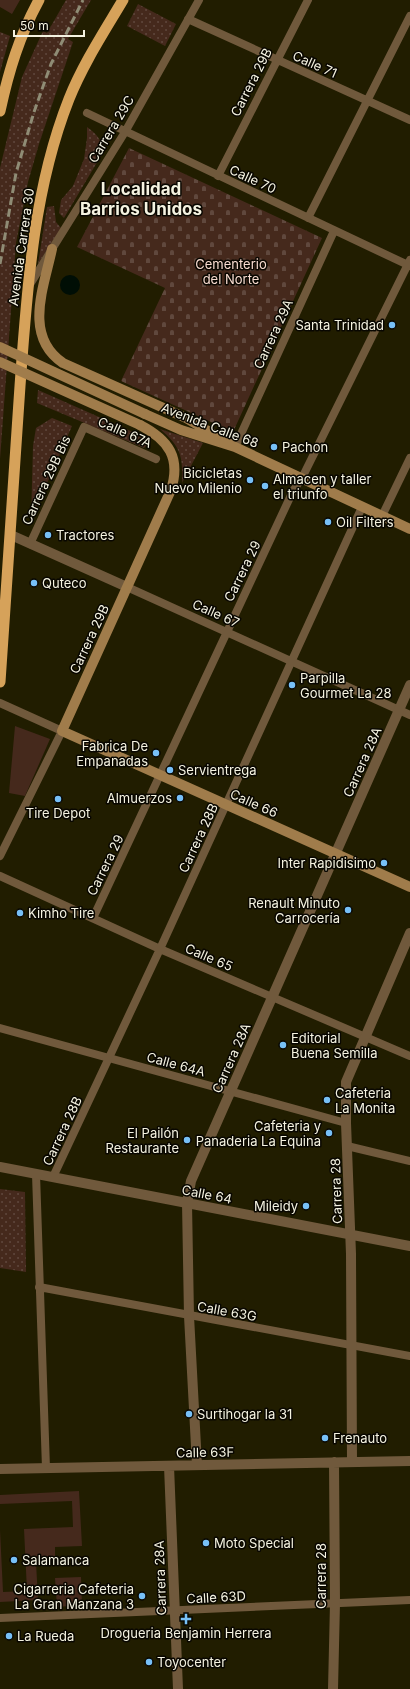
<svg xmlns="http://www.w3.org/2000/svg" width="410" height="1689" font-family="Inter,sans-serif">
  <defs>
    <pattern id="grass-dots" width="8" height="8" patternUnits="userSpaceOnUse"><rect width="8" height="8" fill="#45291c"/><path d="M2 2h.1M6 6h.1" fill="none" stroke="#60483d" stroke-width="1.8" stroke-linecap="round"/></pattern>
    <pattern id="cemetery-stones" width="16" height="16" patternUnits="userSpaceOnUse"><rect width="16" height="16" fill="#45291c"/><path d="M2 7V4a2 2 0 0 1 4 0v3zM10 15v-3a2 2 0 0 1 4 0v3z" fill="#60483d"/></pattern>
  </defs>
  <rect width="100%" height="100%" fill="#211d00"/>
  <path fill="url(#grass-dots)" d="M66 0H91L68 39 73 42 39 144 28 182 16 243 0 459V168L22 77 43 31 47 33Z
    M138 4 176 24 165 46 127 26Z
    M0 32 10 36 0 72Z
    M87 127C97 134 103 141 102 154L64 218 59 213 61 200 73 186 84 159 87 138Z
    M54 206 56 222 61 228 38 264 47 207Z
    M38 390 151 440 144 448 37 403Z
    M52 418 72 426 31 520 33 446 36 428Z
    M160 429 203 443 182 483C183 456 181 447 160 429Z
    M0 1189 25 1192 26 1272 0 1268Z"/>
  <path fill="url(#cemetery-stones)" d="M129 148 322 238 233 432 121 381 165 288 77 247Z"/>
  <path fill="#45291c" d="M0 0H20L12 14 0 7Z
    M15 726 50 739 25 796 9 793Z
    M79 1491 82 1546 55 1547V1561L36 1562 38 1600 0 1602V1530L3 1592 27 1591 24 1529 73 1527 72 1501 0 1504V1495Z
    M81 1577 82 1605 57 1607 55 1578Z"/>
  <path fill="#000e05" d="M60 285a10 10 0 1 1 20 0a10 10 0 1 1-20 0Z"/>
  <g fill="none" stroke-linecap="round" stroke-linejoin="round">
    <path stroke="#70593c" stroke-width="8" d="M188 19 410 120
      M87 113 410 266
      M218 176 308 0
      M308 218 410 16
      M29 286 125 132 199 0
      M235 447 334 231
      M382 516 410 458
      M30 544 84 427 156 459
      M127 587 410 715
      M0 703 62 731 0 856
      M0 876 160 949 410 1056
      M93 918C161 776 225 633 293 491L302 478 410 260
      M0 1028 346 1123
      M347 1146 410 1161
      M36 1174 46 1468
      M53 1177 160 949 362 507
      M39 1287 410 1356
      M0 1618 410 1600"/>
    <path stroke="#70593c" stroke-width="10" d="M11 535 127 587
      M0 1167 410 1246
      M352 1462 351 1254 346 1123V1082L410 933
      M197 1465 189 1316 187 1203 191 1181 410 685
      M169 1466 178 1689
      M0 1469 410 1461
      M333 1689 335 1603 334 1462"/>
    <path stroke="#a07c4b" stroke-width="10" d="M52 249C44 287 23 336 63 363L186 418 235 447
      M145 414 181 430 235 447 410 529
      M140 425C169 440 181 458 171 490L62 731 410 887"/>
    <path stroke="#d6a25a" stroke-width="11" d="M0 111C9 70 19 37 39 0
      M0 682C7 583 13 485 20 386 27 290 33 190 69 99 83 64 104 32 123 0"/>
    <path stroke="#8f8c75" stroke-width="3" stroke-dasharray="8 4" stroke-linecap="butt" d="M0 264 16 173 34 112 51 64 83 0"/>
    <path stroke="#a07c4b" stroke-width="10" d="M0 347 145 414
      M0 362 140 425"/>
  </g>
  <g fill="#77c0f7" stroke="#090701" stroke-width="1.5">
    <circle cx="392" cy="325" r="4"/>
    <circle cx="274" cy="447" r="4"/>
    <circle cx="250" cy="480" r="4"/>
    <circle cx="265" cy="486" r="4"/>
    <circle cx="328" cy="522" r="4"/>
    <circle cx="48" cy="535" r="4"/>
    <circle cx="34" cy="583" r="4"/>
    <circle cx="292" cy="685" r="4"/>
    <circle cx="156" cy="753" r="4"/>
    <circle cx="170" cy="770" r="4"/>
    <circle cx="180" cy="798" r="4"/>
    <circle cx="58" cy="799" r="4"/>
    <circle cx="384" cy="863" r="4"/>
    <circle cx="348" cy="910" r="4"/>
    <circle cx="20" cy="913" r="4"/>
    <circle cx="283" cy="1045" r="4"/>
    <circle cx="327" cy="1100" r="4"/>
    <circle cx="329" cy="1133" r="4"/>
    <circle cx="187" cy="1140" r="4"/>
    <circle cx="306" cy="1206" r="4"/>
    <circle cx="189" cy="1414" r="4"/>
    <circle cx="325" cy="1438" r="4"/>
    <circle cx="206" cy="1543" r="4"/>
    <circle cx="14" cy="1560" r="4"/>
    <circle cx="142" cy="1596" r="4"/>
    <path d="M184 1613h4v4h4v4h-4v4h-4v-4h-4v-4h4z"/>
    <circle cx="9" cy="1636" r="4"/>
    <circle cx="149" cy="1662" r="4"/>
  </g>
  <g text-anchor="middle" dominant-baseline="central" stroke-width="3" stroke-linejoin="round" paint-order="stroke">
    <g font-size="13" fill="#f5f3e1" stroke="#090701">
      <text transform="translate(315 64) rotate(24)">Calle 71</text>
      <text transform="translate(251 82) rotate(-63)">Carrera 29B</text>
      <text transform="translate(111 129) rotate(-59)">Carrera 29C</text>
      <text transform="translate(253 179) rotate(25)">Calle 70</text>
      <text transform="translate(21 247) rotate(-82)">Avenida Carrera 30</text>
      <text transform="translate(273 334) rotate(-65)">Carrera 29A</text>
      <text transform="translate(210 425) rotate(21)">Avenida Calle 68</text>
      <text transform="translate(125 432) rotate(24)">Calle 67A</text>
      <text transform="translate(46 480) rotate(-65)">Carrera 29B Bis</text>
      <text transform="translate(242 571) rotate(-64)">Carrera 29</text>
      <text transform="translate(216 613) rotate(24)">Calle 67</text>
      <text transform="translate(89 639) rotate(-65)">Carrera 29B</text>
      <text transform="translate(362 762) rotate(-66)">Carrera 28A</text>
      <text transform="translate(254 803) rotate(24)">Calle 66</text>
      <text transform="translate(198 838) rotate(-65)">Carrera 28B</text>
      <text transform="translate(105 865) rotate(-64)">Carrera 29</text>
      <text transform="translate(209 957) rotate(23)">Calle 65</text>
      <text transform="translate(231 1058) rotate(-66)">Carrera 28A</text>
      <text transform="translate(176 1064) rotate(15)">Calle 64A</text>
      <text transform="translate(62 1131) rotate(-65)">Carrera 28B</text>
      <text transform="translate(336 1191) rotate(-92)">Carrera 28</text>
      <text transform="translate(207 1194) rotate(11)">Calle 64</text>
      <text transform="translate(227 1311) rotate(10)">Calle 63G</text>
      <text transform="translate(205 1452) rotate(-1)">Calle 63F</text>
      <text transform="translate(321 1576) rotate(-90)">Carrera 28</text>
      <text transform="translate(160 1578) rotate(-92)">Carrera 28A</text>
      <text transform="translate(216 1597) rotate(-3)">Calle 63D</text>
    </g>
    <g font-size="13" fill="#f8dcd0" stroke="#090701">
      <text x="231" y="264">Cementerio<tspan x="231" dy="15">del Norte</tspan></text>
    </g>
    <g font-size="13" fill="#f5f3e1" stroke="#090701" text-anchor="start">
      <text x="384" y="325" text-anchor="end">Santa Trinidad</text>
      <text x="282" y="447">Pachon</text>
      <text x="242" y="473" text-anchor="end">Bicicletas<tspan x="242" dy="15">Nuevo Milenio</tspan></text>
      <text x="273" y="479">Almacen y taller<tspan x="273" dy="15">el triunfo</tspan></text>
      <text x="336" y="522">Oil Filters</text>
      <text x="56" y="535">Tractores</text>
      <text x="42" y="583">Quteco</text>
      <text x="300" y="678">Parpilla<tspan x="300" dy="15">Gourmet La 28</tspan></text>
      <text x="148" y="746" text-anchor="end">Fabrica De<tspan x="148" dy="15">Empanadas</tspan></text>
      <text x="178" y="770">Servientrega</text>
      <text x="172" y="798" text-anchor="end">Almuerzos</text>
      <text x="58" y="813" text-anchor="middle">Tire Depot</text>
      <text x="376" y="863" text-anchor="end">Inter Rapidisimo</text>
      <text x="340" y="903" text-anchor="end">Renault Minuto<tspan x="340" dy="15">Carrocería</tspan></text>
      <text x="28" y="913">Kimho Tire</text>
      <text x="291" y="1038">Editorial<tspan x="291" dy="15">Buena Semilla</tspan></text>
      <text x="335" y="1093">Cafeteria<tspan x="335" dy="15">La Monita</tspan></text>
      <text x="321" y="1126" text-anchor="end">Cafeteria y<tspan x="321" dy="15">Panaderia La Equina</tspan></text>
      <text x="179" y="1133" text-anchor="end">El Pailón<tspan x="179" dy="15">Restaurante</tspan></text>
      <text x="298" y="1206" text-anchor="end">Mileidy</text>
      <text x="197" y="1414">Surtihogar la 31</text>
      <text x="333" y="1438">Frenauto</text>
      <text x="214" y="1543">Moto Special</text>
      <text x="22" y="1560">Salamanca</text>
      <text x="134" y="1589" text-anchor="end">Cigarreria Cafeteria<tspan x="134" dy="15">La Gran Manzana 3</tspan></text>
      <text x="186" y="1633" text-anchor="middle">Drogueria Benjamin Herrera</text>
      <text x="17" y="1636">La Rueda</text>
      <text x="157" y="1662">Toyocenter</text>
    </g>
    <g font-size="17" font-weight="bold" fill="#f5f3e1" stroke="#090701">
      <text x="141" y="189">Localidad<tspan x="141" dy="20">Barrios Unidos</tspan></text>
    </g>
  </g>
  <path d="M14 30v6h70v-6" fill="none" stroke="#f5f3e1" stroke-width="2"/>
  <text x="20" y="30" font-size="12" fill="#f5f3e1" stroke="#090701" stroke-width="3" paint-order="stroke">50 m</text>
</svg>
